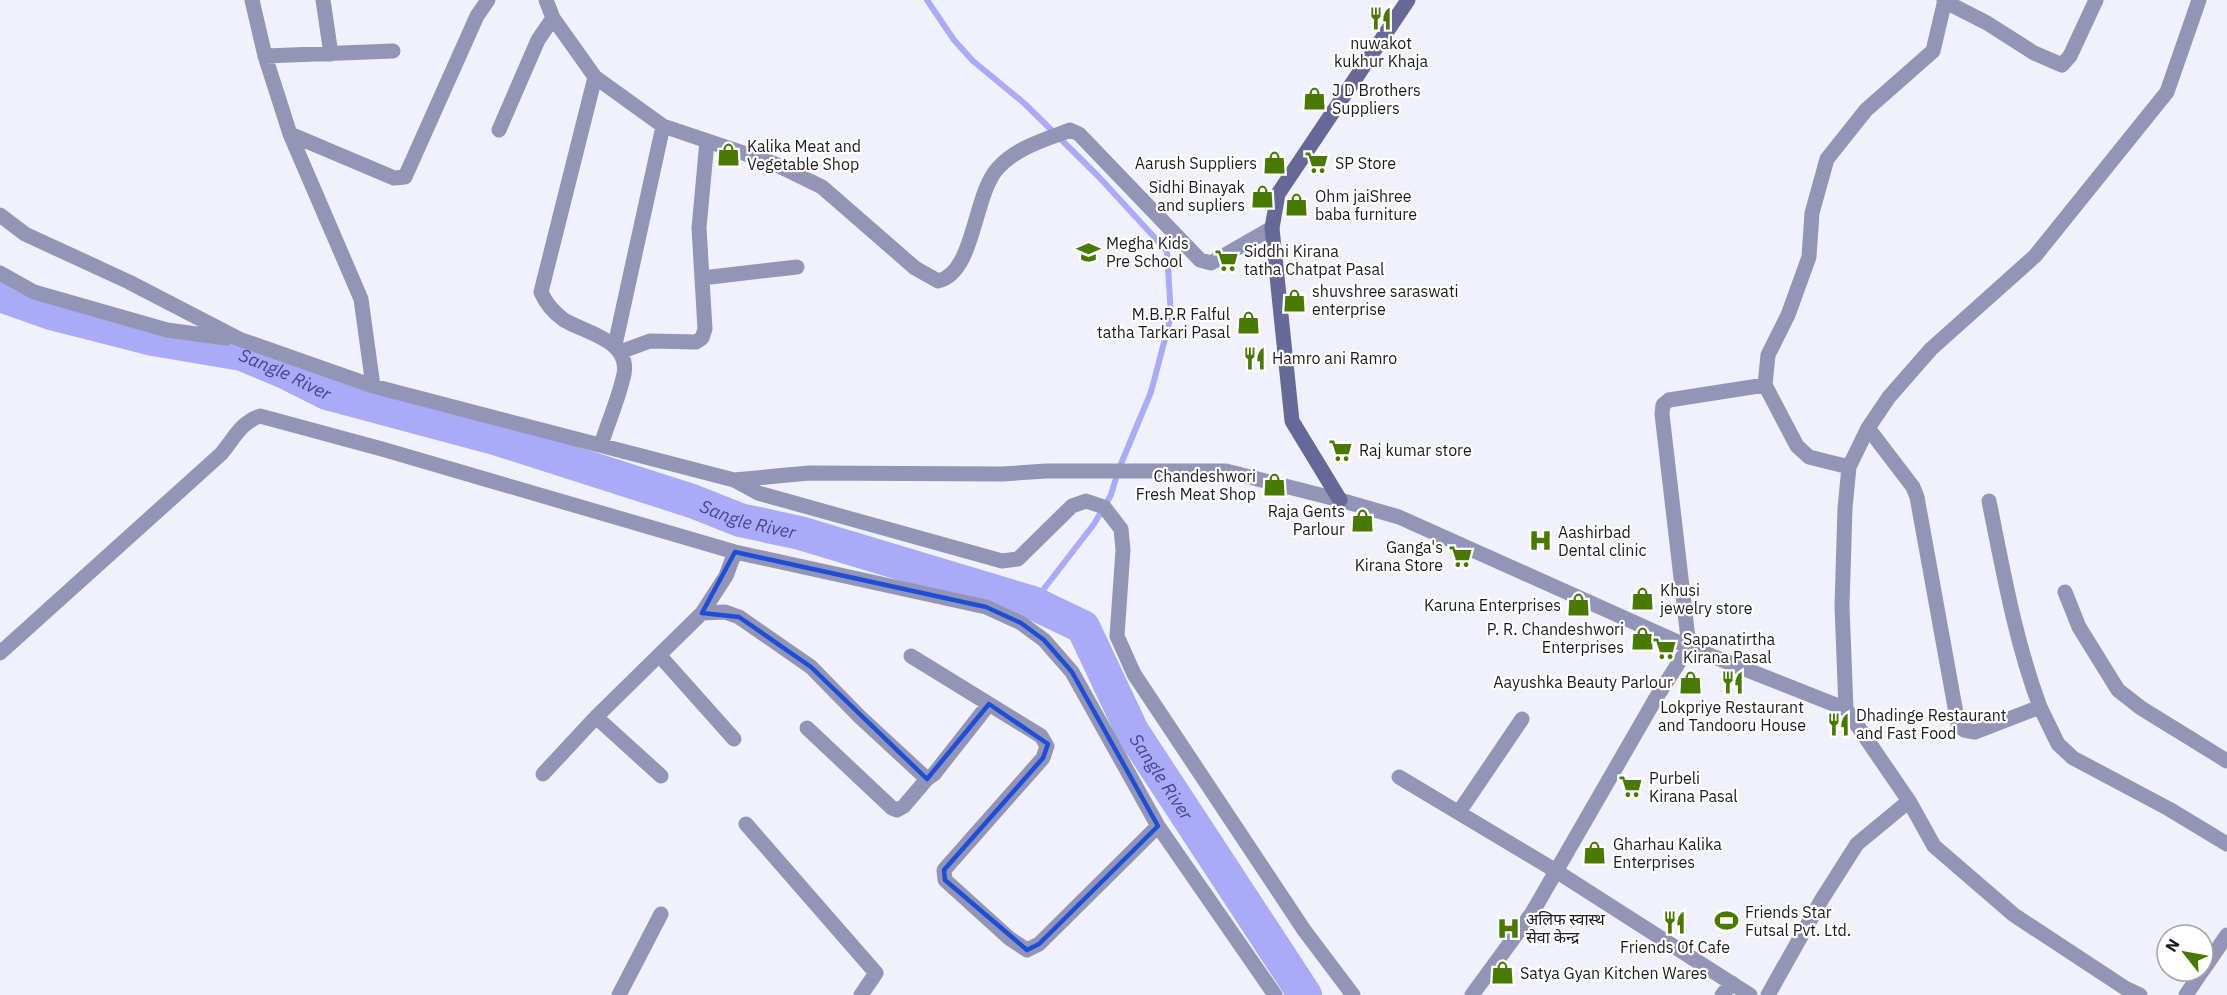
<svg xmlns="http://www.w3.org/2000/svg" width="2227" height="995" font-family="'IBM Plex Sans','Noto Sans Devanagari',sans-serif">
  <rect width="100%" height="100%" fill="#f0f1fd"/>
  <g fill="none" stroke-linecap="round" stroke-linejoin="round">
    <path stroke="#a9abf9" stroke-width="6" d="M927 0 954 40 973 61 1024 103 1098 176 1167 251 1171 316 1151 392 1118 471 1111 495 1094 524 1033 603"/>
    <path stroke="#a9abf9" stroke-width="34" id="s1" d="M0 295 51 313 153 339 242 354 285 372 327 393 495 438 692 501 740 520 800 533 1033 603 1083 627 1132 731 1305 995"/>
    <path stroke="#9395b7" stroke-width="15" d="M252 0 265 56 290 134 361 299 373 386
      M323 0 331 54
      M546 0 553 18 595 77 663 126 773 163 822 187 915 268 938 281C975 273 973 195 998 168 1017 147 1045 140 1070 130L1079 134 1200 260 1211 263 1272 228
      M1944 1 1987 23 2034 53 2062 65 2070 56 2096 0
      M265 56 393 51
      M595 77 541 292C546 304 553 312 564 320 586 333 630 340 624 374 619 398 608 422 601 445
      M499 130 538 40 553 18
      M290 134 394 178 405 177 477 16 488 0
      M0 215 25 234 129 282 239 339 373 386 734 480 809 473 1002 474 1046 471H1226L1340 500 1399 517 1689 647 1846 709 1909 801 1934 846 2014 915 2125 988 2140 995
      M0 273 34 292 167 330 226 338
      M702 278 797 267
      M615 345 663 126
      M620 352 650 341 696 342 702 338 705 329 699 228 707 141
      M1868 428 1913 487 1917 497 1958 724 1964 730 1975 732 2040 707 2058 744 2073 758 2169 809 2227 844
      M1849 467 1809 457 1797 446 1765 385 1768 355 1788 315 1809 257 1812 213 1827 159 1866 110 1933 51 1945 0
      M734 480 758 493 1002 561 1018 559 1072 506 1086 501 1104 507 1121 529 1123 550 1117 636 1134 674 1304 930 1353 995
      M1989 501C2003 570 2015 640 2040 707
      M2065 592 2079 627 2118 690 2141 708 2227 761
      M702 613 725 612 739 617 811 667 860 717 927 779 934 774 989 704
      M0 653 221 454C234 439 240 423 260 416L382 449 735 552 986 607 1021 623 1044 640 1072 672 1158 826 1275 995
      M660 656 734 739
      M911 656 1041 736 1047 746 1043 758 944 870 945 880 1009 938 1027 950 1039 944 1158 826
      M1846 709 1842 606 1845 508 1849 467 1868 428 1889 397 1931 349 2035 256 2167 92 2199 0
      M596 717 661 776
      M807 728 892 808 897 810 904 806 927 779
      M543 774 596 717 702 613 726 576 735 552
      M1399 777 1556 871 1750 995
      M1459 812 1522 719
      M746 824 876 973 861 995
      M2203 970 2227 935
      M619 995 661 914
      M1472 995 1532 913 1656 698 1689 647 1662 414 1663 405 1669 400 1765 385
      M1722 995 1732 983
      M1768 995 1822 899 1857 844 1909 801
      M2186 995 2202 971"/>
    <path stroke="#666898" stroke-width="15" d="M1340 500 1292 421 1272 228 1278 194 1408 0"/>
  </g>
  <path fill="none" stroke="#1d4ed8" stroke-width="4.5" stroke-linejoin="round" d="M735 552 986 607 1021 623 1044 640 1072 672 1158 826 1039 944 1027 950 945 880 944 870 1043 758 1048 744 989 704 927 779 811 667 739 617 702 613Z"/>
  <defs>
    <symbol id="restaurant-bare" viewBox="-9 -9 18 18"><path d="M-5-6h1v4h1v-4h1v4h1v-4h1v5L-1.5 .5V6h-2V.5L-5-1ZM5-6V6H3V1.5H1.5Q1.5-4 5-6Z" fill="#487900" stroke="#fff" stroke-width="2.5" paint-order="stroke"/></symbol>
    <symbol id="shop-bare" viewBox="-9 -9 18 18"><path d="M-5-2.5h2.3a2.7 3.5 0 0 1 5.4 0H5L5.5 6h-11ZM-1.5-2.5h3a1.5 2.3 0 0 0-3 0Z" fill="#487900" stroke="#fff" stroke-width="2.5" paint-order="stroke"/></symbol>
    <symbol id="supermarket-bare" viewBox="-9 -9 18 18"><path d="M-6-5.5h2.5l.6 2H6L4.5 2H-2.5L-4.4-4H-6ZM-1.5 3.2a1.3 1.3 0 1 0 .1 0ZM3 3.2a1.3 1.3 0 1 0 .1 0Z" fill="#487900" stroke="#fff" stroke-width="2.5" paint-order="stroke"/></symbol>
    <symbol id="school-bare" viewBox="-9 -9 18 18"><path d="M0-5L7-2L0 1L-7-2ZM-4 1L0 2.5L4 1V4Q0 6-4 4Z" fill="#487900" stroke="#fff" stroke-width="2.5" paint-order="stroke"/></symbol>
    <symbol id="hospital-bare" viewBox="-9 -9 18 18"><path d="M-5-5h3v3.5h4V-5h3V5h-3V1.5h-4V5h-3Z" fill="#487900" stroke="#fff" stroke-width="2.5" paint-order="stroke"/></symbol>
    <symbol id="stadium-bare" viewBox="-9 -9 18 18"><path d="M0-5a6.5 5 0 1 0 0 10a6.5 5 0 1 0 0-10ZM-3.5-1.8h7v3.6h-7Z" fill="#487900" stroke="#fff" stroke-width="2.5" paint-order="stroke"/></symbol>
  </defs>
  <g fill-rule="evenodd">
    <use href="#restaurant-bare" x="1364" y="2" width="33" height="33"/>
    <use href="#shop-bare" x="1298" y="82" width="33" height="33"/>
    <use href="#shop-bare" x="712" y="138" width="33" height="33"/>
    <use href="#shop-bare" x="1258" y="146" width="33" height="33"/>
    <use href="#supermarket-bare" x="1300" y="146" width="33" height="33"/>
    <use href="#shop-bare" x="1246" y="180" width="33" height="33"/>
    <use href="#shop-bare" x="1280" y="188" width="33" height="33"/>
    <use href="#school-bare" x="1072" y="236" width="33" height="33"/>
    <use href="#supermarket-bare" x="1210" y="244" width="33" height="33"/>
    <use href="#shop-bare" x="1278" y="284" width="33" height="33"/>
    <use href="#shop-bare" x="1232" y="306" width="33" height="33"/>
    <use href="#restaurant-bare" x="1238" y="342" width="33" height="33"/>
    <use href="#supermarket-bare" x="1324" y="434" width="33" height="33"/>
    <use href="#shop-bare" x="1258" y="468" width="33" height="33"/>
    <use href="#shop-bare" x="1346" y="504" width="33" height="33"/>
    <use href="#hospital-bare" x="1524" y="524" width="33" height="33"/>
    <use href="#supermarket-bare" x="1444" y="540" width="33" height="33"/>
    <use href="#shop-bare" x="1626" y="582" width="33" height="33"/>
    <use href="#shop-bare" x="1562" y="588" width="33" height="33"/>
    <use href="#shop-bare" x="1626" y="622" width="33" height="33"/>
    <use href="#supermarket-bare" x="1648" y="632" width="33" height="33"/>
    <use href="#shop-bare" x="1674" y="666" width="33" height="33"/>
    <use href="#restaurant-bare" x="1716" y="666" width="33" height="33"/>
    <use href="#restaurant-bare" x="1822" y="708" width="33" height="33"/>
    <use href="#supermarket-bare" x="1614" y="770" width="33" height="33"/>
    <use href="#shop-bare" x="1578" y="836" width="33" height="33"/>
    <use href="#stadium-bare" x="1710" y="904" width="33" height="33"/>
    <use href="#restaurant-bare" x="1658" y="906" width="33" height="33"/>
    <use href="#hospital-bare" x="1492" y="912" width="33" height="33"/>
    <use href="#shop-bare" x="1486" y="956" width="33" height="33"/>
  </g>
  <g text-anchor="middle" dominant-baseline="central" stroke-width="4.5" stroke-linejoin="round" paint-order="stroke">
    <g font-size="16" fill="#1c1c20" stroke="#fff" text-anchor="start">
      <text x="1381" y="43" text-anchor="middle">nuwakot<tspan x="1381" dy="18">kukhur Khaja</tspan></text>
      <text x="1332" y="90">J D Brothers<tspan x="1332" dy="18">Suppliers</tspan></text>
      <text x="747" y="146">Kalika Meat and<tspan x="747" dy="18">Vegetable Shop</tspan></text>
      <text x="1257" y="163" text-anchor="end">Aarush Suppliers</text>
      <text x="1335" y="163">SP Store</text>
      <text x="1245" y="187" text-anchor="end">Sidhi Binayak<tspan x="1245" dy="18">and supliers</tspan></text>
      <text x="1315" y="196">Ohm jaiShree<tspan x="1315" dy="18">baba furniture</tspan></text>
      <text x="1106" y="243">Megha Kids<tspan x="1106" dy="18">Pre School</tspan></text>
      <text x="1244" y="251">Siddhi Kirana<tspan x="1244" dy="18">tatha Chatpat Pasal</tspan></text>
      <text x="1312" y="291">shuvshree saraswati<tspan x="1312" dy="18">enterprise</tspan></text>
      <text x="1230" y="314" text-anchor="end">M.B.P.R Falful<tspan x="1230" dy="18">tatha Tarkari Pasal</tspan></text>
      <text x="1272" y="358">Hamro ani Ramro</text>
      <text x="1359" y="450">Raj kumar store</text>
      <text x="1256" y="476" text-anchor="end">Chandeshwori<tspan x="1256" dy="18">Fresh Meat Shop</tspan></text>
      <text x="1345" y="511" text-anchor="end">Raja Gents<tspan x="1345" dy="18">Parlour</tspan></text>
      <text x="1558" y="532">Aashirbad<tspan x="1558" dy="18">Dental clinic</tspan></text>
      <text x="1443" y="547" text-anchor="end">Ganga's<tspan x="1443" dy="18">Kirana Store</tspan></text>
      <text x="1660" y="590">Khusi<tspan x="1660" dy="18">jewelry store</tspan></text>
      <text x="1561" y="605" text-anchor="end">Karuna Enterprises</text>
      <text x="1624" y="629" text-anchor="end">P. R. Chandeshwori<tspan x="1624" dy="18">Enterprises</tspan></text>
      <text x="1683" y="639">Sapanatirtha<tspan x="1683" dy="18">Kirana Pasal</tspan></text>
      <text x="1673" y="682" text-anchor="end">Aayushka Beauty Parlour</text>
      <text x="1732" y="707" text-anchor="middle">Lokpriye Restaurant<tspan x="1732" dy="18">and Tandooru House</tspan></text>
      <text x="1856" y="715">Dhadinge Restaurant<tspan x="1856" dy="18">and Fast Food</tspan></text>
      <text x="1649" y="778">Purbeli<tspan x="1649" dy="18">Kirana Pasal</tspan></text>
      <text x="1613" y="844">Gharhau Kalika<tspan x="1613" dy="18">Enterprises</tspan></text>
      <text x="1745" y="912">Friends Star<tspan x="1745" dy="18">Futsal Pvt. Ltd.</tspan></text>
      <text x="1526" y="919">अलिफ स्वास्थ<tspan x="1526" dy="18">सेवा केन्द्र</tspan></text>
      <text x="1675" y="947" text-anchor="middle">Friends Of Cafe</text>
      <text x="1520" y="973">Satya Gyan Kitchen Wares</text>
    </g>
    <g font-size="18" font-style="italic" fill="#47419a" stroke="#fff">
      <text stroke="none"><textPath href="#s1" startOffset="297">Sangle River</textPath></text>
      <text stroke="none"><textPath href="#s1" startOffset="783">Sangle River</textPath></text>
      <text stroke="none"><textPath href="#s1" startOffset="1305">Sangle River</textPath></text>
    </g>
  </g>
  <g transform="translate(2185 953) rotate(301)"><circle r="28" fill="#ffffff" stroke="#a4a4a6" stroke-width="1.5"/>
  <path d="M0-4.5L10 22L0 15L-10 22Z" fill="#487900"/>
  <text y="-9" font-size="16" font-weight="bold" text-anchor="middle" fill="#1c1c20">N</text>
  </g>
</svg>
